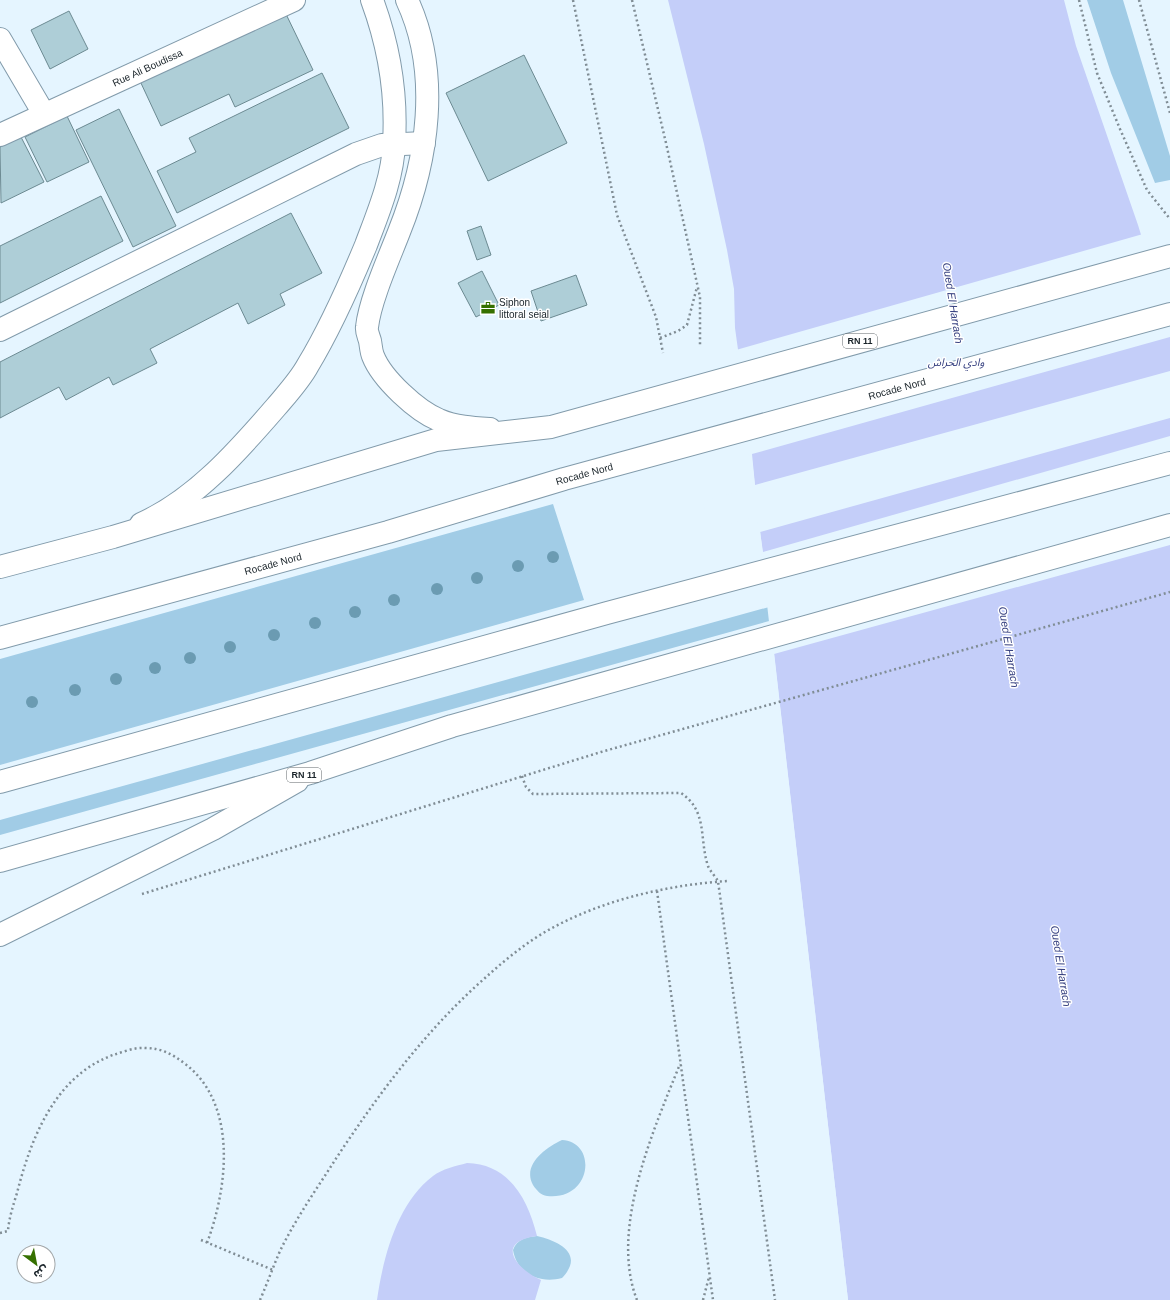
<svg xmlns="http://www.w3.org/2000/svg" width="1170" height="1300" font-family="Helvetica,'Noto Sans Arabic',sans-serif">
  <rect width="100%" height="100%" fill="#e5f5ff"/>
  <path fill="#a1cce6" d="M1087 0H1123L1170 156V180L1155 183 1111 73Z
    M553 504 584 600 0 765V659Z
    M823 592 859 596 0 835V820Z
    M562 1140C598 1142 592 1201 547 1196 541 1195 537 1191 533 1185 522 1165 545 1148 562 1140Z
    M537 1236C559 1241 585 1254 562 1278 540 1284 517 1274 513 1250 517 1239 527 1237 537 1236Z"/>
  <path fill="#c4cef9" d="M668 0H1064L1076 46 1138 225 1170 328V1300H848L746 407 735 328 734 289 727 250 704 144Z
    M467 1163C509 1164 528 1199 537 1236 495 1242 515 1268 541 1280L535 1300H377C383 1258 397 1203 433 1176 442 1169 456 1166 467 1163Z"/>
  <path fill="#e5f5ff" d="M1143 234 1170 322V337L752 454 755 485 1170 371V418L760 532 763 552 1170 436V545L774 654 848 1300H846L757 516 712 529 703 503 705 501 753 487 736 350Z"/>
  <path fill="#aeced7" stroke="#6c8a92" d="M69 11 88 49 50 69 31 30Z
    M285 12 313 70 235 107 229 94 161 126 140 81Z
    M524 55 567 143 488 181 446 93Z
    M322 73 349 128 177 213 157 171 196 152 189 138Z
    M119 109 176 226 133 247 76 130Z
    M67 116 89 162 47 182 25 137Z
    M21 137 44 182 1 203 0 147Z
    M101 196 123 241 0 303V246Z
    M291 213 322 273 280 294 285 305 248 324 238 303 150 349 157 363 113 385 109 377 66 400 59 387 0 418V362Z
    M481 226 491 255 477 260 467 231Z
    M482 271 499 305 476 317 458 283Z
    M576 275 587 305 541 321 531 291Z"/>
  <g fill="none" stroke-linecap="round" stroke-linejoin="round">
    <defs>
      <g id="minor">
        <path d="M0 39 44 114"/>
        <path id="s1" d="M0 135 294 0"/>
        <path d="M0 330 356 154 382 145 424 143"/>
        <path d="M0 935 213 829 297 781"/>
      </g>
      <path id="major" d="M407 0C441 73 428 160 399 232 389 258 370 300 367 327 366 331 369 337 370 341 371 346 371 351 373 356 382 379 417 411 439 420 455 427 473 428 490 429
        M141 524C195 500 238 451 276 407 287 394 300 380 308 365 331 327 349 286 366 245 378 213 393 178 394 143 397 95 389 46 372 0"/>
      <g id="highway">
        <path d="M0 567 113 537 436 440 551 427 1170 256"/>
        <path id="s2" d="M0 638 388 532 564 479 1170 314"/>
        <path d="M0 782 607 613 1170 463"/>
        <path d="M0 861 310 773 452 726 1170 525"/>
      </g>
    </defs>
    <use href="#minor" stroke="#829bab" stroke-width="24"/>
    <use href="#major" stroke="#829bab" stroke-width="24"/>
    <use href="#highway" stroke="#829bab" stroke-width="24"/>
    <path stroke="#808d95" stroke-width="2.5" stroke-dasharray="2 3" stroke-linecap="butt" d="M573 0 617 215 656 317 663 353
      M632 0 666 143 700 297V345
      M1079 0 1097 73 1120 129 1147 190 1170 219
      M1139 0 1170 113
      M660 338 678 331 687 325 697 287
      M522 776 526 787 533 794 681 793C708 811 699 839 708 866 710 871 715 876 718 881L775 1300
      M657 891 713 1300
      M142 894 601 752 1170 592
      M0 1233 8 1231C9 1218 13 1206 17 1193 31 1138 55 1076 113 1055 123 1052 135 1047 145 1048 161 1048 172 1054 184 1063 238 1103 228 1187 207 1243
      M201 1240 273 1270
      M260 1300C267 1284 273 1267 280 1251 296 1218 318 1187 337 1157 380 1092 426 1030 485 978 506 959 529 940 554 927 606 899 669 885 727 881
      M637 1300C609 1229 654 1129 680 1064
      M703 1300 709 1277"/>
    <use href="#minor" stroke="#fff" stroke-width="22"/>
    <use href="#major" stroke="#fff" stroke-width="22"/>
    <use href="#highway" stroke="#fff" stroke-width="22"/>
  </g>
  <g fill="#6b9bb2">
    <circle cx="553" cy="557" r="6"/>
    <circle cx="518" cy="566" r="6"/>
    <circle cx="477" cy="578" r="6"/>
    <circle cx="437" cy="589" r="6"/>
    <circle cx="394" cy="600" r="6"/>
    <circle cx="355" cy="612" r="6"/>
    <circle cx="315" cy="623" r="6"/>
    <circle cx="274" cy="635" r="6"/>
    <circle cx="230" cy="647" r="6"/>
    <circle cx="190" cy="658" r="6"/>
    <circle cx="155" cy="668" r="6"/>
    <circle cx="116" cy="679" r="6"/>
    <circle cx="75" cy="690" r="6"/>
    <circle cx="32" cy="702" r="6"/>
  </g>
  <defs>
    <symbol id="office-bare" viewBox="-9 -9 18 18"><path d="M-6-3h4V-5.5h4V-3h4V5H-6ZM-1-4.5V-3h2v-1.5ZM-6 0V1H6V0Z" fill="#357000" stroke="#fff" stroke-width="2.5" paint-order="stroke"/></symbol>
  </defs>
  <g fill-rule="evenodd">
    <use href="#office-bare" x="478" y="298" width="20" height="20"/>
  </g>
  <g text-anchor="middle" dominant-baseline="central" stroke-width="3" stroke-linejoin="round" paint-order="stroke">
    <g fill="#fff" stroke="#5e6569" stroke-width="1">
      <rect x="843" y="334" width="34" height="14" rx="3"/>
      <rect x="287" y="768" width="34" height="14" rx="3"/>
    </g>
    <g font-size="9" font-weight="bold" fill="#192329">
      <text x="860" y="341">RN 11</text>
      <text x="304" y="775">RN 11</text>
    </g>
    <g font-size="10" fill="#192329" stroke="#fff">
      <text stroke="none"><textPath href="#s1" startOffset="162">Rue Ali Boudissa</textPath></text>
      <text stroke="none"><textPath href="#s2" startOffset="931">Rocade Nord</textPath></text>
      <text stroke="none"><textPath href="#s2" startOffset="607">Rocade Nord</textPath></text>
      <text stroke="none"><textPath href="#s2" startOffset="283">Rocade Nord</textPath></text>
    </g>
    <g font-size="10" fill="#192329" stroke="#fff" text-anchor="start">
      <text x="499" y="302">Siphon<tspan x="499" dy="12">littoral seial</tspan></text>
    </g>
    <g font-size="11" font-style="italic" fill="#394382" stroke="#fff">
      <text transform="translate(953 303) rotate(81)">Oued El Harrach</text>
      <text x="956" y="362">وادي الحراش</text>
      <text transform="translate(1009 647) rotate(81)">Oued El Harrach</text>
      <text transform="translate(1061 966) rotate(81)">Oued El Harrach</text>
    </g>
  </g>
  <g transform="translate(36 1264) rotate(148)"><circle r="19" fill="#ffffff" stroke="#a3a7a9"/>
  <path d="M0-3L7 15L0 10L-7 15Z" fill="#357000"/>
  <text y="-6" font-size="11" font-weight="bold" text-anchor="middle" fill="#192329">ش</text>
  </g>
</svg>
